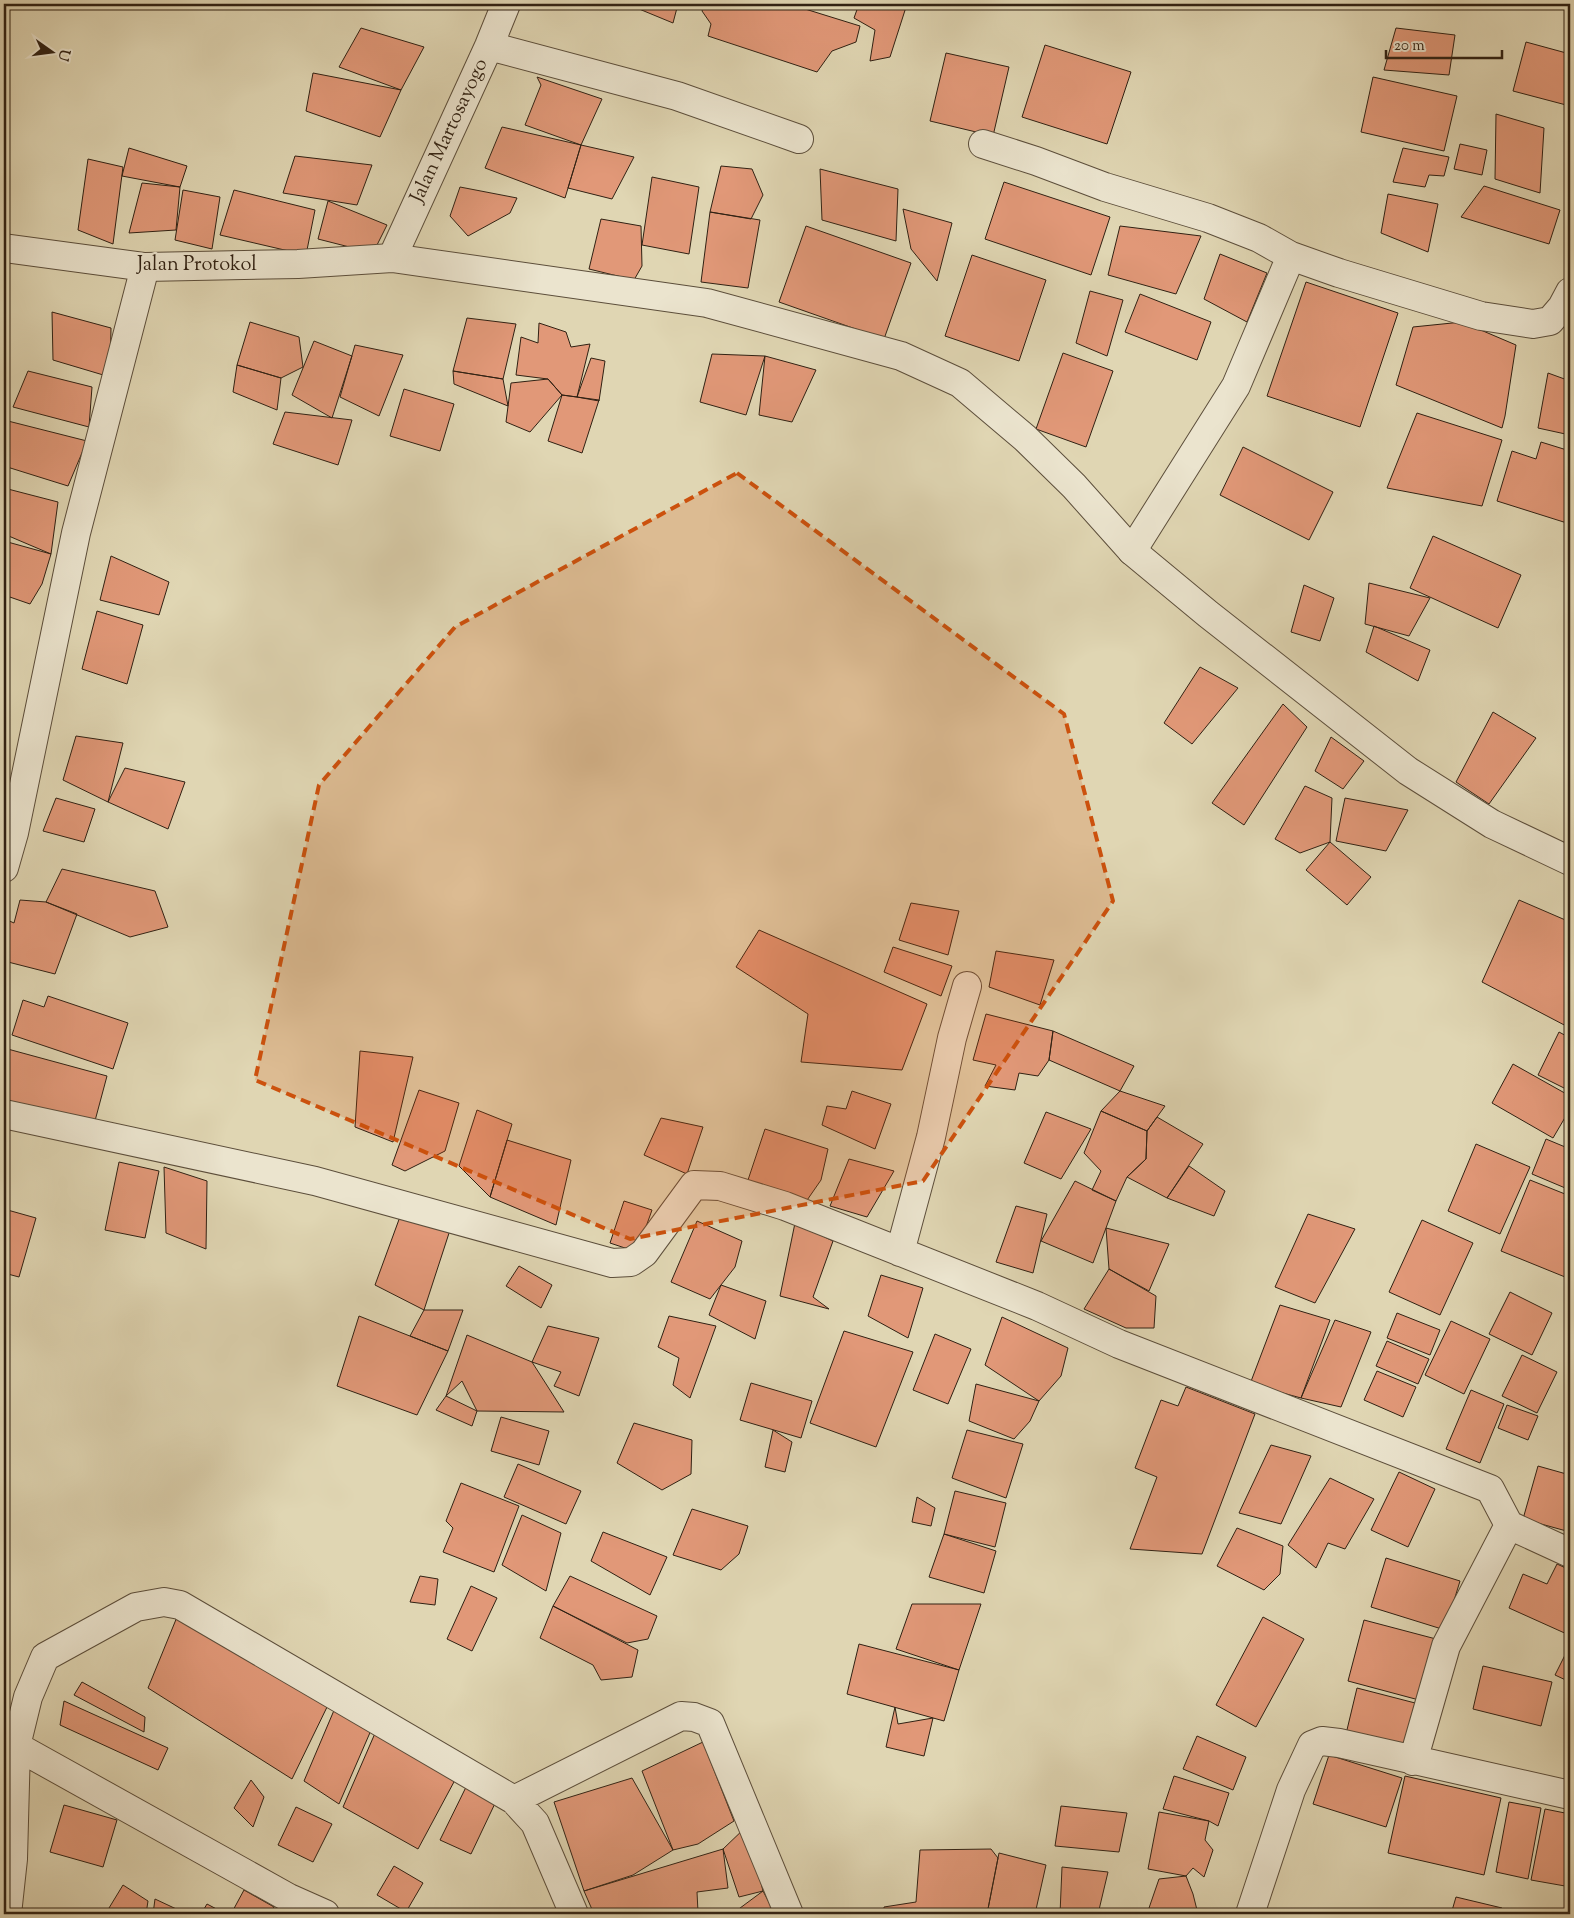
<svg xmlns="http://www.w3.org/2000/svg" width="1574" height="1918" font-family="'Sorts Mill Goudy',serif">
  <rect width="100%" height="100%" fill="#e0d6b3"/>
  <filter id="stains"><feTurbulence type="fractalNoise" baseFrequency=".004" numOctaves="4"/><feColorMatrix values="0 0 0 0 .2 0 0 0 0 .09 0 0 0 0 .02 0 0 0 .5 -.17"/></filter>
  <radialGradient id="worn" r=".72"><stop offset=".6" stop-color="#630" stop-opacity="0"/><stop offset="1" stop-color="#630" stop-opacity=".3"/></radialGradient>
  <path fill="#e19878" stroke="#302113" d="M627 4H678L673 23Z
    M704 4H789L860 26 856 42 832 51 817 72 708 36 711 24 702 11Z
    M859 4H907L890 57 870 61 875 30 854 18Z
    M1570 24V43L1565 41Z
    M361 28 424 47 401 90 339 67Z
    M1396 28 1455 35 1449 75 1384 70Z
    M1526 42 1570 54V106L1513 91Z
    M1045 45 1131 72 1107 144 1022 117Z
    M946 53 1009 67 993 136 930 121Z
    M313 73 401 90 380 137 306 111Z
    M537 77 602 99 581 145 525 125 541 85Z
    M1373 77 1457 96 1444 151 1361 132Z
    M1496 114 1544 128 1540 193 1495 179Z
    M502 127 581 145 565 198 485 168Z
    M1460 144 1487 150 1482 175 1454 169Z
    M581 145 634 157 612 199 568 188Z
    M129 148 187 166 180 187 122 176Z
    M1403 148 1449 157 1444 176 1429 175 1425 187 1393 182Z
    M295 156 372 165 357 205 283 193Z
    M88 159 123 167 113 244 78 230Z
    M721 166 752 169 763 195 751 219 710 212Z
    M820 169 898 189 896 241 822 220Z
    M652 177 699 187 689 254 642 245Z
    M1004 182 1110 217 1091 275 985 239Z
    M142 183 180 187 176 230 129 233Z
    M1484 186 1560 210 1549 244 1461 217Z
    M460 187 517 198 510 213 468 236 450 216Z
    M183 190 220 197 212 249 175 240Z
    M234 190 315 210 306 255 220 235Z
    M1388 194 1438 204 1428 252 1381 233Z
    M328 201 387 225 373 253 318 239Z
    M903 209 952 223 937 281 911 249Z
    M710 212 760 220 748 288 701 282Z
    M601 219 641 226 642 266 634 280 589 269Z
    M806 226 911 263 884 339 779 302Z
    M1120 226 1201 236 1176 294 1108 275Z
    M1220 254 1267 273 1247 322 1204 299Z
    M972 255 1046 280 1019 361 945 336Z
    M1306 282 1398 313 1360 427 1267 396Z
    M1090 291 1123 300 1107 356 1076 343Z
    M1140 294 1211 322 1197 360 1125 332Z
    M52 312 111 328 110 377 53 360Z
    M467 318 516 324 503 379 453 371Z
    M250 322 299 337 303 367 281 378 237 365Z
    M1462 322 1516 345 1505 416 1502 428 1396 385 1413 327Z
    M539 323 566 332 571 347 590 344 577 397 562 395 548 379 516 375 521 337 538 343Z
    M314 341 352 356 332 418 292 395Z
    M355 345 403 355 379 416 340 397Z
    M1063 353 1113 371 1086 447 1036 429Z
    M712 354 765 356 746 415 700 402Z
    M765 356 816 370 792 422 759 415Z
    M591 358 605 361 599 401 577 397Z
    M237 365 281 378 277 410 233 392Z
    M28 371 92 387 89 427 13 407Z
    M453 371 503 379 508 406 454 384Z
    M1548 373 1570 381V435L1538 428Z
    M548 379 562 395 530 432 506 422 511 383Z
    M404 389 454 404 440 451 390 436Z
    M562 395 599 400 582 453 548 441Z
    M285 412 352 420 338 465 273 444Z
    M1417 413 1502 440 1482 506 1387 488Z
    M4 420 87 441 68 486 4 466Z
    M1541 442 1570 451V524L1497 501 1512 451 1536 459Z
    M1243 447 1333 492 1309 540 1220 495Z
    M4 488 58 502 51 554 4 534Z
    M1433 536 1521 575 1498 628 1410 588Z
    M4 541 51 554 42 584 30 604 4 595Z
    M111 556 169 582 159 615 100 600Z
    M1369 583 1430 598 1409 636 1365 624Z
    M1304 585 1334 598 1320 641 1291 632Z
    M97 611 143 625 127 684 82 669Z
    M1374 626 1430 650 1418 681 1366 652Z
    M1200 667 1238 688 1192 744 1164 723Z
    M1283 704 1307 727 1244 825 1212 803Z
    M1493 712 1536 738 1489 804 1456 782Z
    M76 736 123 743 108 802 63 780Z
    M1331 737 1364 761 1343 789 1315 771Z
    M125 768 185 782 168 829 108 802Z
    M1305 786 1332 798 1330 842 1300 853 1275 839Z
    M56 798 95 809 84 842 43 831Z
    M1345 798 1408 810 1386 851 1336 841Z
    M1330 842 1371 877 1347 905 1306 870Z
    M62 869 155 891 168 927 130 937 46 902Z
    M20 900 46 902 77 914 55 974 8 962V947L4 945 5 919 14 923Z
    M1519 900 1570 922V1028L1482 982Z
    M911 903 959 911 948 955 899 940Z
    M759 930 927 1004 902 1070 801 1062 808 1014 736 967Z
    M893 947 952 966 941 996 884 972Z
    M996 951 1054 960 1040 1005 989 987Z
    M48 996 128 1023 113 1069 12 1035 23 1000 44 1007Z
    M986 1014 1053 1031 1049 1060 1038 1076 1019 1073 1015 1090 985 1086 996 1065 973 1060Z
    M1053 1031 1134 1066 1120 1091 1049 1060Z
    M1559 1032 1570 1038V1091L1538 1075Z
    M4 1048 107 1076 92 1132 4 1108Z
    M360 1051 413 1057 393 1142 355 1127Z
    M1513 1064 1570 1096V1109L1553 1138 1492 1103Z
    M419 1090 459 1103 445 1151 405 1171 392 1165Z
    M852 1091 891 1104 875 1149 822 1125 827 1106 846 1109Z
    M1120 1091 1165 1106 1147 1131 1101 1111Z
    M477 1110 512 1124 490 1197 459 1166Z
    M1101 1111 1147 1131 1146 1159 1127 1177 1116 1201 1092 1190 1101 1171 1084 1153Z
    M1046 1112 1091 1129 1061 1179 1024 1163Z
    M1157 1117 1203 1144 1167 1198 1127 1177 1146 1159 1147 1131Z
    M661 1118 703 1127 687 1174 644 1155Z
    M765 1129 828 1149 821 1180 803 1206 747 1183Z
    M1546 1139 1570 1149V1190L1532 1174Z
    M507 1140 571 1160 556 1225 490 1197Z
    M1476 1144 1530 1167 1500 1234 1448 1211Z
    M849 1159 894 1171 867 1217 830 1206Z
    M119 1162 159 1171 145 1238 105 1230Z
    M1189 1166 1225 1191 1214 1216 1167 1198Z
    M164 1167 207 1181 206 1249 166 1233Z
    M1530 1180 1570 1196V1279L1501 1251Z
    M1075 1181 1116 1201 1093 1263 1041 1241Z
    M624 1201 652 1210 637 1252 610 1243Z
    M1016 1206 1047 1214 1033 1273 996 1262Z
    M4 1209 36 1218 19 1277 4 1273Z
    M401 1214 451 1227 424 1310 375 1285Z
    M1308 1214 1355 1229 1315 1303 1275 1287Z
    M1422 1220 1473 1243 1440 1315 1389 1292Z
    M697 1221 742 1241 735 1267 710 1299 671 1282Z
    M795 1223 833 1241 813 1297 829 1309 780 1296Z
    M1106 1228 1169 1244 1149 1291 1109 1269Z
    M519 1266 552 1285 541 1308 506 1286Z
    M1109 1269 1156 1296 1154 1328H1126L1084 1309Z
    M881 1275 923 1288 908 1338 868 1316Z
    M721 1285 766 1301 755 1339 709 1315Z
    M1510 1292 1552 1313 1532 1355 1489 1334Z
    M1280 1305 1330 1320 1301 1398 1250 1384Z
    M424 1310H463L448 1351 410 1336Z
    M1397 1313 1440 1330 1430 1355 1387 1338Z
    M359 1316 448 1351 417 1415 337 1386Z
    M669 1316 716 1326 690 1398 673 1385 679 1358 658 1347Z
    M1002 1317 1068 1348 1061 1376 1039 1401 985 1365Z
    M1335 1320 1371 1332 1341 1407 1301 1398Z
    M1451 1321 1490 1339 1464 1394 1425 1375Z
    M548 1326 599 1338 579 1396 554 1386 561 1372 532 1362Z
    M844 1331 913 1352 876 1447 810 1423Z
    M935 1334 971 1349 948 1404 913 1390Z
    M467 1335 532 1362 564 1412 477 1411 462 1381 446 1396Z
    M1387 1341 1429 1359 1418 1384 1376 1366Z
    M1522 1355 1557 1372 1537 1413 1502 1396Z
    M1377 1371 1416 1387 1403 1417 1364 1400Z
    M751 1383 812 1401 801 1438 740 1420Z
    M976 1384 1039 1401 1030 1421 1014 1439 969 1421Z
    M1186 1387 1255 1414 1202 1554 1130 1549 1157 1477 1135 1468 1161 1400 1178 1406Z
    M1471 1390 1504 1404 1480 1463 1446 1449Z
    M446 1396 477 1411 472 1426 436 1410Z
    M1507 1405 1538 1416 1528 1440 1498 1428Z
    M501 1417 549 1431 539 1465 491 1451Z
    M634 1423 692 1440 691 1474 662 1490 617 1463Z
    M773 1430 792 1442 785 1472 765 1467Z
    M967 1430 1023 1444 1006 1498 952 1478Z
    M1271 1445 1311 1456 1281 1524 1239 1513Z
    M518 1464 581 1491 566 1524 504 1497Z
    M1538 1466 1570 1475V1532L1523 1519Z
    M1399 1472 1435 1489 1408 1547 1371 1530Z
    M1330 1478 1374 1499 1345 1549 1328 1543 1316 1568 1288 1545Z
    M461 1483 519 1506 494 1572 443 1552 453 1528 446 1521Z
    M955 1491 1006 1503 995 1547 944 1534Z
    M917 1497 935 1508 931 1526 912 1522Z
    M692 1509 748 1526 739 1554 721 1570 673 1555Z
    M522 1515 561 1533 546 1591 502 1565Z
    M1237 1528 1283 1546 1280 1574 1264 1590 1217 1566Z
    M603 1532 667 1557 650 1595 591 1561Z
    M944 1534 996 1551 984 1593 929 1577Z
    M1386 1558 1460 1581 1445 1630 1371 1607Z
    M1557 1564 1570 1570V1631L1569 1635 1509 1608 1523 1574 1547 1584Z
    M420 1576 438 1579 435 1605 410 1602Z
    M570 1576 657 1616 648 1639 627 1643 553 1606Z
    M471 1586 497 1598 472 1651 447 1639Z
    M912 1604H981L959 1670 896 1649Z
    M553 1606 638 1650 632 1677 601 1680 593 1665 540 1638Z
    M177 1617 329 1703 292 1779 148 1688Z
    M1263 1617 1304 1639 1256 1727 1216 1705Z
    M1364 1620 1436 1639 1419 1700 1348 1681Z
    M859 1644 959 1670 944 1721 847 1694Z
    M1570 1645V1682L1555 1675Z
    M1483 1666 1552 1682 1541 1726 1473 1709Z
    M82 1682 145 1717 144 1732 74 1695Z
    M1357 1688 1419 1704 1407 1750 1346 1734Z
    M64 1701 168 1748 158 1770 60 1725Z
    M895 1707 898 1724 933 1718 924 1756 886 1747Z
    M335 1708 372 1728 339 1804 304 1781Z
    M376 1731 455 1780 418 1849 343 1807Z
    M1197 1736 1246 1757 1233 1790 1183 1769Z
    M703 1742 734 1821 698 1844 673 1850 642 1771Z
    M1329 1755 1402 1778 1386 1827 1313 1804Z
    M1174 1776 1229 1793 1218 1826 1209 1821 1163 1809Z
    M1405 1776 1501 1798 1484 1875 1388 1853Z
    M632 1778 673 1850 633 1875 584 1891 554 1802Z
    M251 1780 264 1797 253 1827 234 1808Z
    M469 1781 499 1795 471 1854 440 1840Z
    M1509 1802 1541 1808 1528 1879 1496 1872Z
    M64 1805 117 1820 103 1867 50 1852Z
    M1061 1806 1127 1813 1119 1852 1055 1846Z
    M296 1807 332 1824 313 1862 278 1845Z
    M1545 1809 1570 1814V1859L1565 1886 1531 1880Z
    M1159 1812 1209 1821 1205 1840 1213 1850 1204 1877 1193 1868 1186 1876 1148 1869Z
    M747 1826 763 1891 739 1897 723 1849Z
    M723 1849 728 1888 697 1892 698 1912 693 1914H594L584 1891Z
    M991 1849 998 1858 987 1914H884V1907L916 1902 920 1850Z
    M999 1853 1046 1865 1035 1914H987Z
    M394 1866 423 1883 406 1912 377 1895Z
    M1062 1867 1108 1872 1098 1914H1060Z
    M1186 1876 1193 1894 1198 1914H1167L1149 1908 1159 1879Z
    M123 1885 148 1901 146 1914H120L109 1908Z
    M244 1890 274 1907 270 1914H231Z
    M763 1891 775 1914H732Z
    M1456 1897 1502 1908 1500 1914H1451Z
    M155 1899 187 1914H153Z
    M207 1904 226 1914H201Z"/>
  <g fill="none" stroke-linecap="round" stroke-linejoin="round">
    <defs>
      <path id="minor" d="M489 46 677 96 799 139
        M983 144 1036 161 1105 187 1208 218 1259 238 1291 256 1339 273 1481 316 1533 324 1550 321 1562 307 1570 292
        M392 258 489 46 506 4
        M1132 551 1236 386 1291 256
        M4 868 14 833 76 533 145 267
        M4 1114 315 1181 612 1263 631 1262 644 1253 694 1185 720 1186 785 1206 1037 1306 1119 1344 1490 1489 1509 1525 1570 1553
        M900 1252 931 1137 952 1038 967 986
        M16 1746 289 1898 325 1914
        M1413 1761 1446 1646 1509 1525
        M514 1800 681 1716 694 1717 710 1723 789 1914
        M7 1914 13 1859 16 1746 28 1697 45 1657 136 1607 164 1602 180 1605 514 1800 535 1823 574 1914
        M1250 1914 1291 1790 1312 1745 1322 1741 1339 1743 1570 1795"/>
      <path id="tertiary" d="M4 248 145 267 298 264 392 258 707 303 901 356 960 383 1025 438 1074 486 1132 551 1208 614 1408 771 1492 824 1570 861"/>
    </defs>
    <use href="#minor" stroke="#5c4e3b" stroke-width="30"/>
    <use href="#tertiary" stroke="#5c4e3b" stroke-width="30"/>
    <use href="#minor" stroke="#ebe4ce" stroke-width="28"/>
    <use href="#tertiary" stroke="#ebe4ce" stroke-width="28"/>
  </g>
  <path fill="#cc510d" fill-opacity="0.2" stroke="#cc510d" stroke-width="4" stroke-dasharray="10 6" stroke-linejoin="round" d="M737 473 1064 714 1113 901 923 1181 630 1239 255 1080 319 785 455 627Z"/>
  <g text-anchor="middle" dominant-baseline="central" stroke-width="4.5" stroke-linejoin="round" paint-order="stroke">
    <g font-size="20" fill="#302113" stroke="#ebe4ce">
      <text transform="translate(450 131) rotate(-65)">Jalan Martosayogo</text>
      <text x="197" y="265">Jalan Protokol</text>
    </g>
  </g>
  <rect width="1574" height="1918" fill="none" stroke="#e0d6b3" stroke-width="20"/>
  <rect x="5" y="5" width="1564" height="1908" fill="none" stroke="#302113" stroke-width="2.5"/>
  <rect x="10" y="10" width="1554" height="1898" fill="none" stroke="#302113"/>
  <g transform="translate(52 52) rotate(104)" stroke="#ebe4ce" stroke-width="4" paint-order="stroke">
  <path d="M0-4L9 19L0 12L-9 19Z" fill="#302113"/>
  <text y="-8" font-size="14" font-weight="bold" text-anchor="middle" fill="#302113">U</text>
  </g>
  <path d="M1386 50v8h116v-8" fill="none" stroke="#302113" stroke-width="2.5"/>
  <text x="1394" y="50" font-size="15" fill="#302113" stroke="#ebe4ce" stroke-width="4" paint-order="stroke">20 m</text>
  <rect width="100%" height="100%" filter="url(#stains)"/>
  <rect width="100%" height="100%" fill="url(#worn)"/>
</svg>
